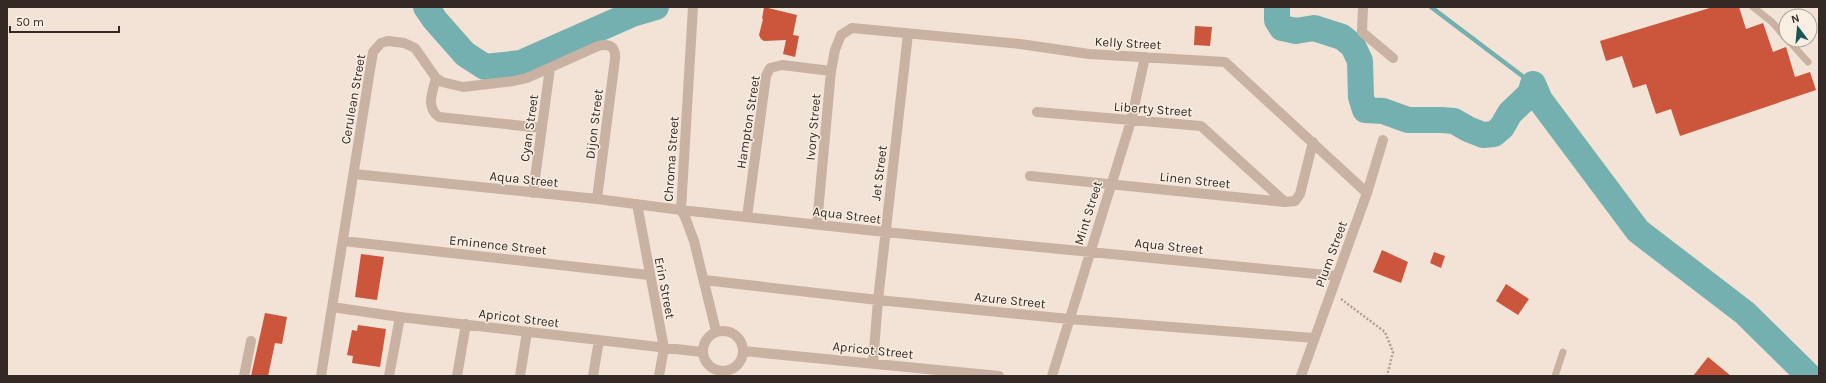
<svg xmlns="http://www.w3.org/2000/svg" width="1826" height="383" font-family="Karla,sans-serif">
  <rect width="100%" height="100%" fill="#f2e3d6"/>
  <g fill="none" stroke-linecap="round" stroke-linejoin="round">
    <path stroke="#74b0af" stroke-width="4.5" d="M1431 7 1533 84"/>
    <path stroke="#74b0af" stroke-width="26" d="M426 7 435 20 465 54 485 67 521 63 632 14 656 7
      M1277 7V20L1282 28 1296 31 1314 28 1342 37 1353 46 1360 61 1361 97 1365 110 1383 111 1408 120H1442L1454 121 1468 129 1483 135 1494 134 1502 127 1510 113 1530 94 1533 84
      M1533 84 1540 100 1638 231 1745 313 1809 376"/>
  </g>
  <path fill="#cb563b" d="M764 7 797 15 793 35 799 36 795 57 783 54 786 40 764 41 761 39 759 35 763 19H762Z
    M1713 7H1739L1746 29 1763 23 1773 52 1786 47 1795 77 1810 72 1816 90 1680 136 1671 109 1656 114 1646 84 1633 88 1622 56 1606 61 1600 41Z
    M1195 26 1212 27 1210 46 1194 45Z
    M1382 250 1408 262 1401 283 1373 272Z
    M1434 252 1445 256 1441 268 1430 263Z
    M361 254 384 257 377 300 355 297Z
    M1506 284 1529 299 1518 315 1496 301Z
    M265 313 287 317 282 344 275 343 268 376H251Z
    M358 325 386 329 380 367 352 363 353 356 347 355 352 330 357 331Z
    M1708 357 1731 376H1693Z"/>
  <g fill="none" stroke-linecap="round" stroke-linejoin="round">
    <path stroke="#b59c8c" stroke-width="2.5" stroke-dasharray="2 2" stroke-linecap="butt" d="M1341 299 1385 332 1393 352 1387 376"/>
    <path stroke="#cab2a2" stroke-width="7" d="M1753 7 1772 22 1786 38
      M1788 40 1808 62
      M1555 376 1563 352"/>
    <path stroke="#cab2a2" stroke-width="10" d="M693 7 681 210 685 217 694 241 716 331
      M1363 7 1362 32 1393 58
      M436 78C433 91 425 107 439 117L542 128
      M1037 112 1201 126 1285 202
      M354 174 597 199 681 210 885 232 1337 276
      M1030 176 1285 202 1295 201 1300 194 1313 142
      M533 193 550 68
      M637 204 664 348 659 376
      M747 217 766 76 770 68 782 65 831 71
      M817 224 831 71 835 50 841 35 852 28 1020 44 1089 54 1225 62 1367 193
      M343 241 649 275
      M704 280 878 300 1069 319 1314 338
      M332 307 400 317 702 352
      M703 351a20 20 0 1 1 40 0a20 20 0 1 1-40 0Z
      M743 351 999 376
      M873 363 878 300 908 34
      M244 376 251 341
      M321 376 371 64 373 52 381 43 388 41 404 43 415 48 436 78 442 82 463 87 514 81 527 78 598 46C610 43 616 47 615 59L597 199
      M389 376 400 317
      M457 376 466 324
      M520 376 527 332
      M593 376 599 340
      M1052 376 1131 121 1145 57
      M1301 376 1367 193 1383 140"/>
  </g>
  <g text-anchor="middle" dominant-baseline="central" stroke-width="3" stroke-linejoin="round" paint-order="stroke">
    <g font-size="13" fill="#342925" stroke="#f9eee2">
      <text transform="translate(1128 43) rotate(3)">Kelly Street</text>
      <text transform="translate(353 99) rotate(-80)">Cerulean Street</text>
      <text transform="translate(1153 109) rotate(4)">Liberty Street</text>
      <text transform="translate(748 122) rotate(-81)">Hampton Street</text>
      <text transform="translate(594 124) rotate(-83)">Dijon Street</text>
      <text transform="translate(813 127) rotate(-85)">Ivory Street</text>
      <text transform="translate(529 128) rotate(-82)">Cyan Street</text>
      <text transform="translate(671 159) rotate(-86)">Chroma Street</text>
      <text transform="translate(879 173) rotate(-83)">Jet Street</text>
      <text transform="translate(524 179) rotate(6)">Aqua Street</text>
      <text transform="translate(1195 180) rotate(6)">Linen Street</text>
      <text transform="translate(1088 213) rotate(-73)">Mint Street</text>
      <text transform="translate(847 215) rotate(7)">Aqua Street</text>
      <text transform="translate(498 245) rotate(6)">Eminence Street</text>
      <text transform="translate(1169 246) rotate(6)">Aqua Street</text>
      <text transform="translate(1331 254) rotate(-70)">Plum Street</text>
      <text transform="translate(665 288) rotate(79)">Erin Street</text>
      <text transform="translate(1010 300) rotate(6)">Azure Street</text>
      <text transform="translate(519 318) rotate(7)">Apricot Street</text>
      <text transform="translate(873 350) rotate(6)">Apricot Street</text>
    </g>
  </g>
  <rect width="1826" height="383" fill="none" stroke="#342925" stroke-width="16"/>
  <g transform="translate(1798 28) rotate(344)"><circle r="19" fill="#f9eee2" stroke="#aa9f96"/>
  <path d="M0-3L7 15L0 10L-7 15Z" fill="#195657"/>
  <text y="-6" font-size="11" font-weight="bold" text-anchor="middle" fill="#342925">N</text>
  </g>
  <path d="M10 26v6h109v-6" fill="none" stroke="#342925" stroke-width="2"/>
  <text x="16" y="26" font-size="12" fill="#342925" stroke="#f9eee2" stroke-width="3" paint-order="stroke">50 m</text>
</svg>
